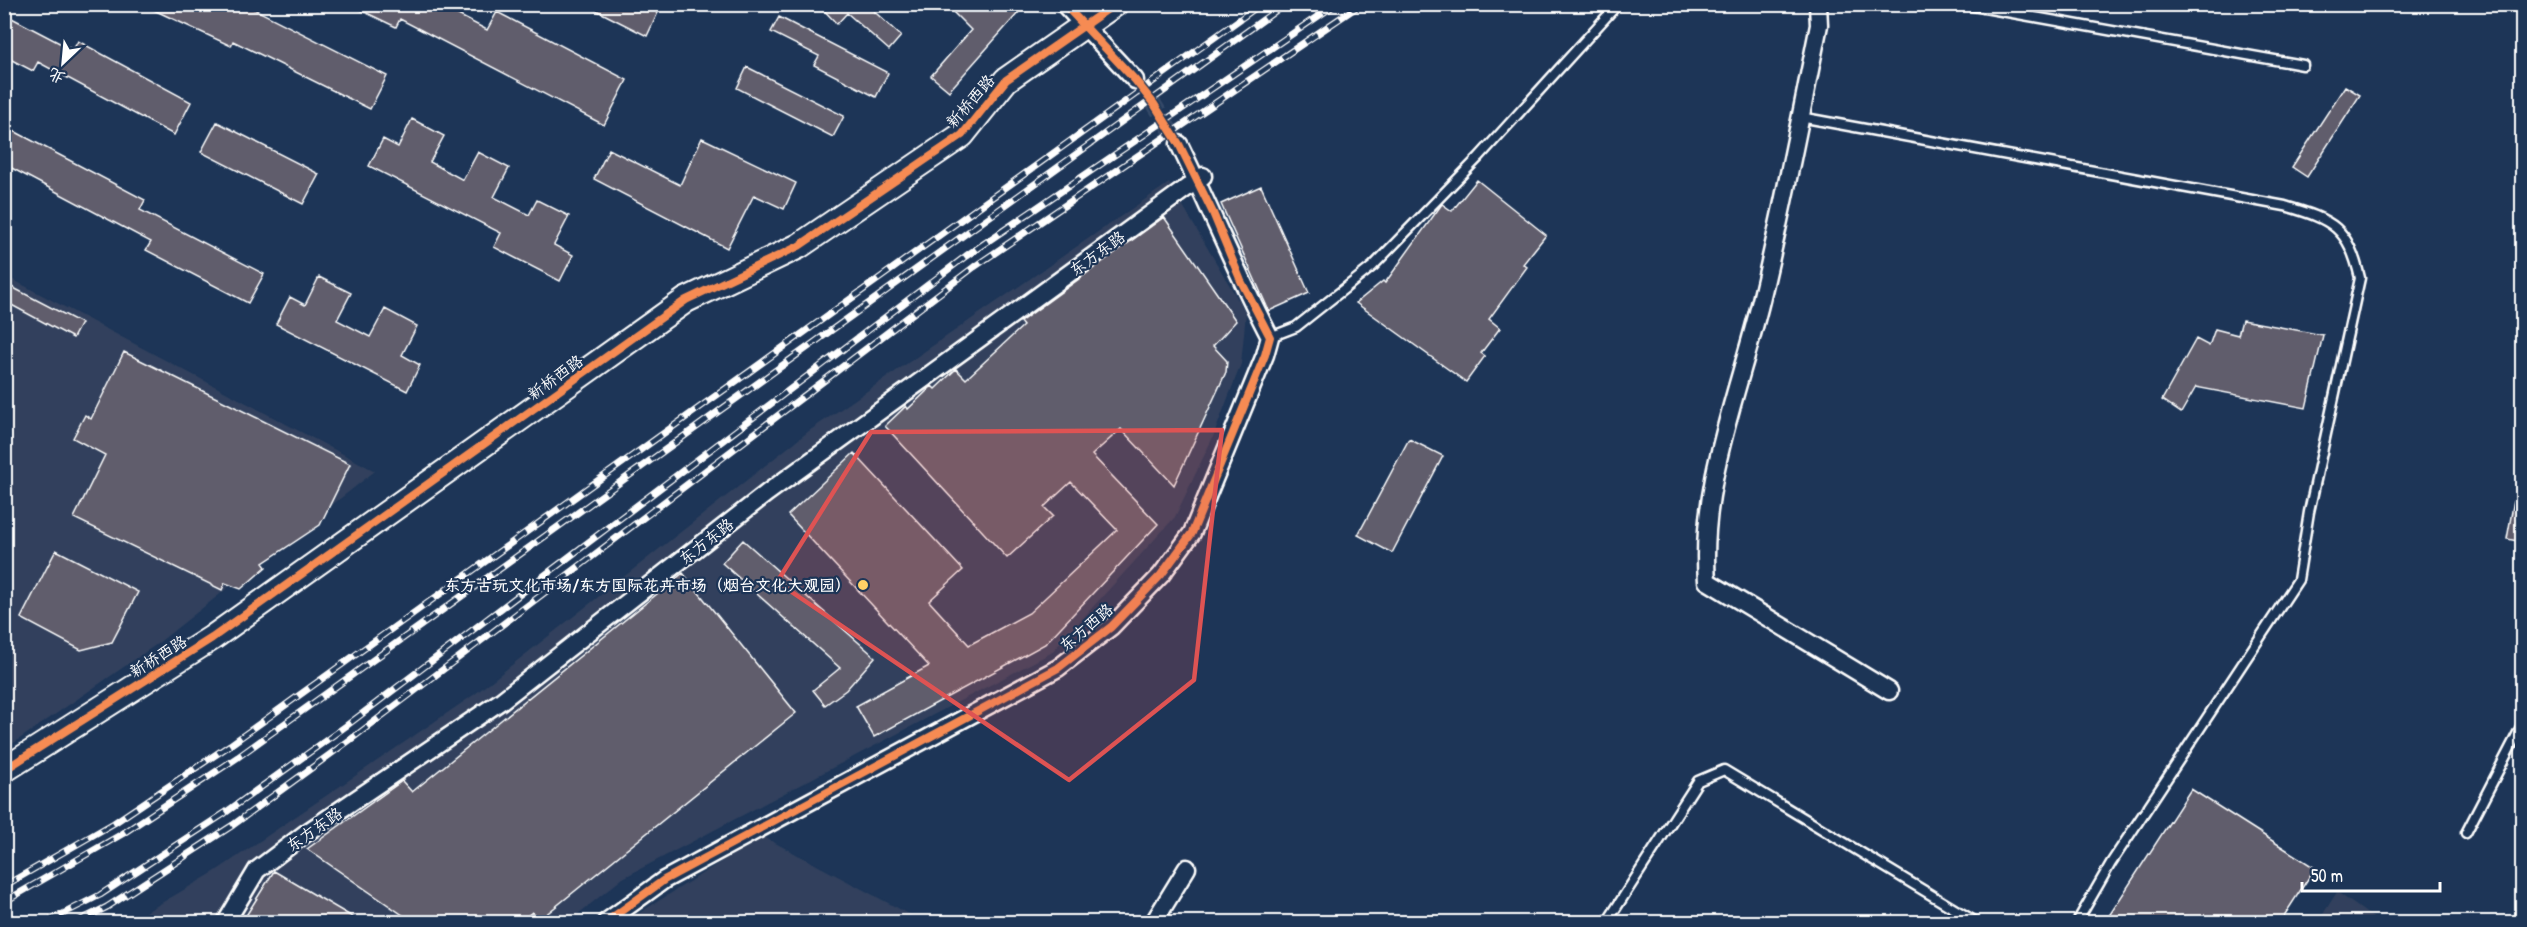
<svg xmlns="http://www.w3.org/2000/svg" width="2527" height="927" font-family="'Patrick Hand','LXGW WenKai TC',sans-serif">
  <rect width="100%" height="100%" fill="#1d3557"/>
  <filter id="ink" filterUnits="userSpaceOnUse"><feTurbulence type="fractalNoise" baseFrequency=".0167" numOctaves="2"/><feDisplacementMap in="SourceGraphic" scale="12" xChannelSelector="R" yChannelSelector="G"/><feConvolveMatrix kernelMatrix="1 2 1 2 8 2 1 2 1" color-interpolation-filters="sRGB"/></filter>
  <g filter="url(#ink)">
    <path fill="#31415d" d="M1169 183 1246 313 1241 364 1213 437 1175 517 1051 653 623 878 568 922H129L216 871 475 694 809 431Z
      M4 275 375 471 157 644 5 749Z
      M762 836 924 922H625Z
      M2337 892 2379 922H2318Z"/>
    <path fill="#605d6c" stroke="#fff" stroke-width="1.5" d="M141 4H244L387 76 370 109 233 41 231 46Z
      M348 4H437L487 30 497 12 627 80 604 125 400 19 396 27Z
      M584 4H662L647 36Z
      M818 4H866L901 36 889 50 847 13 837 24Z
      M945 4H1011L1019 12 949 91 931 76 971 30Z
      M4 14 73 50 78 41 191 102 174 135 38 62 33 71 4 56Z
      M779 17 888 73 876 97 814 65 819 56 771 32Z
      M747 67 844 116 833 137 737 88Z
      M2345 86 2360 95 2307 177 2292 167Z
      M412 119 444 136 430 162 463 180 478 152 509 168 494 197 529 215 537 200 569 216 554 245 573 255 560 281 494 247 501 233 369 166 383 139 398 147Z
      M217 122 319 174 303 204 201 152Z
      M12 130 145 200 140 210 264 274 248 303 146 250 151 242 4 164V144Z
      M702 138 796 183 784 209 754 195 727 248 594 179 609 149 680 185Z
      M1477 180 1546 235 1523 264 1527 267 1489 319 1500 328 1481 353 1485 356 1466 382 1356 303 1383 281 1385 283 1442 204 1452 211Z
      M1261 186 1309 293 1269 311 1221 204Z
      M1164 217 1236 321 1213 346 1227 361 1226 372 1174 485 1121 429 1092 455 1158 524 1045 644 874 737 856 706 929 666 788 515 854 453 963 570 929 601 969 645 1029 613 1117 530 1071 482 1044 507 1053 516 1007 558 885 426 906 406 908 409 932 386 935 389 956 369 966 379 1023 326 1020 322Z
      M319 277 351 293 337 320 370 337 385 309 417 326 402 355 420 365 407 391 276 324 290 297 305 305Z
      M4 283 81 323 73 338 4 301Z
      M2242 320 2323 335 2306 408 2196 387 2181 413 2162 400 2196 339 2209 346 2215 329 2238 335Z
      M124 352 350 464 320 525 263 563 266 567 241 589 225 583 222 590 74 518 105 455 73 438 85 415 91 419Z
      M1409 439 1443 456 1392 553 1358 535Z
      M2515 494 2523 495V542L2507 539Z
      M743 540 875 657 846 690 825 705 813 690 840 668 722 563Z
      M56 550 138 592 112 642 81 650 21 618Z
      M683 573 796 713 539 920 532 912 520 922H413L307 849 402 781 412 792Z
      M2191 789 2315 868 2280 922H2105Z
      M274 871 361 922H242Z"/>
    <g fill="none" stroke-linecap="round" stroke-linejoin="round">
      <path stroke="#344968" stroke-width="16" stroke-dasharray="16 8" stroke-linecap="butt" d="M1135 80 1154 104 1179 144"/>
      <defs>
        <path id="lane" d="M1962 4 2303 65
          M1800 117 2285 206C2333 220 2348 227 2360 278L2309 512 2298 580 2111 863 2077 922
          M1270 337 1296 327 1373 266 1479 157 1618 4
          M2466 833 2522 725
          M1607 922 1698 781 1724 770 1976 922"/>
        <path id="street" d="M1064 4 1135 80
          M1818 4 1819 25C1801 114 1784 204 1763 292 1741 387 1699 483 1707 581L1889 691
          M226 922 257 870 306 833 501 701 767 493 1203 176
          M606 922 664 880 1058 668 1111 627 1161 575 1192 533 1265 355 1270 337C1237 274 1210 208 1179 144
          M1154 922 1187 868"/>
        <path id="secondary" d="M4 770 212 638 686 300 799 246 962 135 1006 80 1115 4"/>
      </defs>
      <use href="#lane" stroke="#fff" stroke-width="13"/>
      <use href="#street" stroke="#fff" stroke-width="21"/>
      <use href="#secondary" stroke="#fff" stroke-width="28"/>
      <use href="#lane" stroke="#1d3557" stroke-width="8"/>
      <use href="#street" stroke="#1d3557" stroke-width="16"/>
      <use href="#secondary" stroke="#1d3557" stroke-width="24"/>
      <defs>
        <path id="rail" d="M4 886 114 823 230 745 1261 4
          M4 902 122 834 238 757 1285 4
          M47 922 100 895 225 813 346 726 966 256 1336 4
          M77 922 107 907 233 825 354 737 974 267 1361 4"/>
      </defs>
      <use href="#rail" stroke="#fff" stroke-width="7"/>
      <use href="#rail" stroke="#1d3557" stroke-width="4.5" stroke-dasharray="14" stroke-linecap="butt"/>
      <defs>
        <path id="cycleway" d="M4 770 212 638 686 300 799 246 962 135 1006 80 1115 4
          M606 922 664 880 1058 668 1111 627 1161 575 1192 533 1265 355 1270 337 1241 281 1213 213 1179 144 1154 104 1135 80 1064 4"/>
      </defs>
      <use href="#cycleway" stroke="#1d3557" stroke-width="11"/>
      <use href="#cycleway" stroke="#f68b52" stroke-width="8"/>
    </g>
  </g>
  <path fill="#de5353" fill-opacity="0.2" stroke="#de5353" stroke-width="4.5" stroke-linejoin="round" d="M1222 430 1194 680 1069 780 777 582 871 432Z"/>
  <circle fill="#ffd166" stroke="#1d3557" stroke-width="2" cx="863" cy="585" r="6"/>
  <g text-anchor="middle" dominant-baseline="central" stroke-width="4.5" stroke-linejoin="round" paint-order="stroke">
    <g font-size="16" fill="#fff" stroke="#1d3557">
      <text transform="translate(970 101) rotate(-49)">新桥西路</text>
      <text transform="translate(1097 253) rotate(-36)">东方东路</text>
      <text transform="translate(555 377) rotate(-36)">新桥西路</text>
      <text transform="translate(706 541) rotate(-38)">东方东路</text>
      <text transform="translate(1086 627) rotate(-40)">东方西路</text>
      <text transform="translate(158 656) rotate(-32)">新桥西路</text>
      <text transform="translate(314 829) rotate(-35)">东方东路</text>
    </g>
    <g font-size="16" font-weight="bold" fill="#fff" stroke="#1d3557" text-anchor="end">
      <text x="851" y="585">东方古玩文化市场/东方国际花卉市场（烟台文化大观园）</text>
    </g>
  </g>
  <rect width="2527" height="927" fill="none" stroke="#1d3557" stroke-width="24"/>
  <rect x="12" y="12" width="2503" height="903" fill="none" stroke="#fff" stroke-width="2" filter="url(#ink)"/>
  <g transform="translate(63 63) rotate(206)" stroke="#1d3557" stroke-width="4.5" paint-order="stroke">
  <path d="M0-4.5L10 22L0 15L-10 22Z" fill="#ffffff"/>
  <text y="-9" font-size="16" font-weight="bold" text-anchor="middle" fill="#ffffff">北</text>
  </g>
  <path d="M2302 882v9h138v-9" fill="none" stroke="#ffffff" stroke-width="3"/>
  <text x="2311" y="882" font-size="18" fill="#ffffff" stroke="#1d3557" stroke-width="4.5" paint-order="stroke">50 m</text>
</svg>
